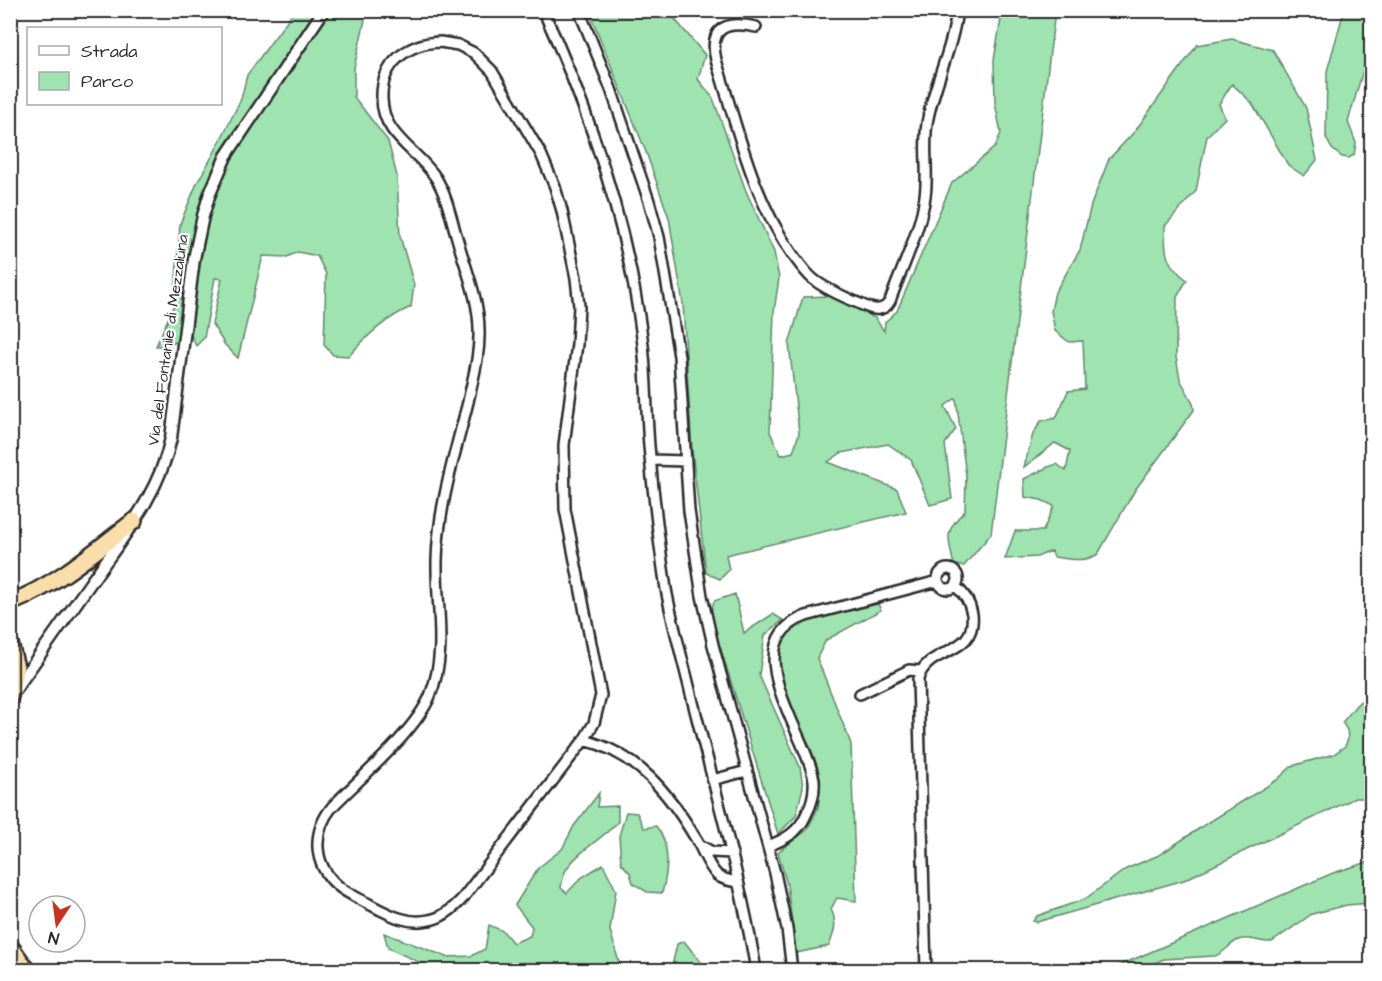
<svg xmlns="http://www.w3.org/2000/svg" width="1382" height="981" font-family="'Architects Daughter',sans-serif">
  <rect width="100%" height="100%" fill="#fff"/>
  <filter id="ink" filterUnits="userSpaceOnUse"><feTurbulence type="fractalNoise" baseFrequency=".0167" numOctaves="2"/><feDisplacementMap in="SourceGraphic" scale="12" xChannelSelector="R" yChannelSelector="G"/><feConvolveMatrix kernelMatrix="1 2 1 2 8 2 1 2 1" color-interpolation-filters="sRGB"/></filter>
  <g filter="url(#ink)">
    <path fill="#9ee3b0" stroke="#64876e" stroke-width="1.5" d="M1010 10 1055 11 991 534 964 566 954 565C948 539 943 531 965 511L966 476 956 398 945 406 956 429 945 444 952 499 930 505 911 460 888 444 841 453 828 462 897 489 906 512 726 555 729 570 720 579 706 573 692 450 683 304 669 218 646 152 589 11H668L705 55 698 79 713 98 746 191 774 252 779 278 774 312 770 432 781 455 793 452 799 433 789 344 803 297 831 296 875 318 884 331 885 322 897 311 952 183 995 147 1001 133 995 103 994 60 1002 13Z
      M294 11H367L354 68V97L388 141 397 176 400 236 414 285 411 307C386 318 367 335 349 356L333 355 324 345 326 274 317 256 298 252 287 257 263 256 238 358 225 345 212 324 222 279 215 278 204 338 196 346 190 333 169 346H156L174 305 180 224 197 183 214 153 241 99 247 75Z
      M1344 11H1372L1371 43 1348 122 1356 143 1354 155 1349 158 1342 157 1332 149 1326 138 1327 71Z
      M1232 39 1273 50 1306 108 1317 160 1304 176 1288 165 1252 103 1232 84 1219 104 1225 118 1207 136 1196 191 1165 226C1165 252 1164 263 1187 280L1177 297 1176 357 1180 379 1193 403 1194 410 1135 490 1098 554C1084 563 1070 559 1054 557L1051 551 1037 557 1005 559 1015 531H1043L1054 506 1041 500 1025 497 1024 479 1048 467 1057 464 1066 471 1070 451 1055 443 1024 467 1033 434 1041 421 1056 418 1068 391 1085 389 1083 341 1069 342 1055 331 1051 311 1055 292 1080 250 1091 205 1109 159 1135 131 1197 45Z
      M735 594 744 633 773 614 783 620 765 635 759 675 800 767 803 787 796 816 778 834 710 614 714 601Z
      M878 604 881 610 826 640 817 658 851 744 856 901 837 898 831 909C838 923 834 933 829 946L796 953 787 885 778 852 807 830 818 808 820 790 816 770 780 679 777 662 779 651 785 635 798 623Z
      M1371 697V798H1355L1184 880 1037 922 1033 921 1037 916 1085 899 1126 869 1159 855 1206 824 1277 780 1292 766 1334 754 1345 746 1348 739 1347 730 1342 722C1353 712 1355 700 1371 697Z
      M599 793 597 807 618 806V822C602 839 578 851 566 870 563 875 562 882 561 888L567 893 581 878 603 864 616 890 610 930 621 970H623H436L388 948 384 933 447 957 471 956 485 949 489 925 503 931 513 943 530 936 532 927 515 905 538 868 562 849 574 826Z
      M626 812 637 813 644 828 656 826C671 844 668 872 662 893L647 892 633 883 630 873 621 863 619 836Z
      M1371 861V903L1347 905 1312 914 1272 942C1260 943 1248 935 1236 941 1228 946 1224 953 1215 956L1164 959 1137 970H1109L1333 873Z
      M684 941 706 969 712 970H671L677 944Z"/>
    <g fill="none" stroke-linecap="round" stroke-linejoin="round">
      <defs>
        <path id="minor" d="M543 10C591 115 627 223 642 337 647 373 646 409 649 446 653 493 659 542 666 589 672 621 681 654 689 686 712 780 740 874 756 970
          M579 10 611 89 649 201 659 237 679 356 689 511 702 596 713 645 775 873 787 929 792 970
          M756 27C728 21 708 26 716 60 737 126 752 198 793 255 799 263 805 272 813 279 826 290 843 296 858 303 869 308 882 315 890 301 901 270 921 229 925 196 929 170 922 144 928 118 935 82 953 47 957 10
          M440 42 458 45 474 53 492 71 541 154 555 187 562 211 576 278 579 306 577 344 564 445 565 509 601 695 594 723 584 740 463 898C454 908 443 918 429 920 407 925 388 914 369 904 358 898 346 893 337 885 313 864 312 832 332 807 360 778 415 732 430 696 448 651 436 608 437 561 438 507 455 454 468 402 473 378 480 355 479 330 479 299 465 267 457 238 451 218 447 196 436 178 418 150 382 136 382 98 381 64 407 43 440 42Z
          M651 460 686 461
          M938 579a10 10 0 1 1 20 0a10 10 0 1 1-20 0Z
          M860 694 909 670 920 671
          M584 740C637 753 669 793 696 839 703 850 707 865 717 875 723 880 731 881 738 882
          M712 780 747 771
          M701 846 712 852 732 853
          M768 846C784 840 799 832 806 815 812 804 815 793 814 780 807 734 733 643 806 616L938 581
          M926 970 918 679C927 646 977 657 972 614 970 603 964 593 955 586"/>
        <path id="tertiary" d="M12 694C40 655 67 616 94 578 125 534 160 492 171 438L194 259 203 216 209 196 226 156 324 10"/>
        <path id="trunk" d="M10 603C57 585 95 551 134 521
          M10 644 16 667 10 696
          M10 946 27 970
          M10 970H11"/>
      </defs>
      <use href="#minor" stroke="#2b2b2b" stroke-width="14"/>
      <use href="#tertiary" stroke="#2b2b2b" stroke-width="15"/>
      <use href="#trunk" stroke="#2b2b2b" stroke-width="20"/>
      <use href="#minor" stroke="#fff" stroke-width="9"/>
      <use href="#tertiary" stroke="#fff" stroke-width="10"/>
      <use href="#trunk" stroke="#f9deab" stroke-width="15"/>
    </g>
  </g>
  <g text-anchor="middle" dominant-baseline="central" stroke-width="4.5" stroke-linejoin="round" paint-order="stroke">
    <g font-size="16" fill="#2b2b2b" stroke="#fff">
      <text transform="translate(168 340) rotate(-82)">Via del Fontanile di Mezzaluna</text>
    </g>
  </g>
  <rect width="1382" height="981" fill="none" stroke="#fff" stroke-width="36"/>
  <rect x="18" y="18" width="1346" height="945" fill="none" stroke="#2b2b2b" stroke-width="2" filter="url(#ink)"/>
  <rect x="27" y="27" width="195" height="78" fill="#ffffff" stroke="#aaaaaa" stroke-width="1.5"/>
  <rect x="39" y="46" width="30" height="9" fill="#ffffff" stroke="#aaaaaa" stroke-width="1.5"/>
  <text x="81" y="57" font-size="18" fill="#2b2b2b">Strada</text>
  <rect x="39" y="72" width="30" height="18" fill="#9ee3b0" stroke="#aaaaaa" stroke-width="1.5"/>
  <text x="81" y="87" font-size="18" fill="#2b2b2b">Parco</text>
  <g transform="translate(57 924) rotate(193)"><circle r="28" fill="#ffffff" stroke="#aaaaaa" stroke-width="1.5"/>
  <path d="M0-4.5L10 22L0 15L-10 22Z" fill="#c8321e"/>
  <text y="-9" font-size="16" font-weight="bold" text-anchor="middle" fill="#2b2b2b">N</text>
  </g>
</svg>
